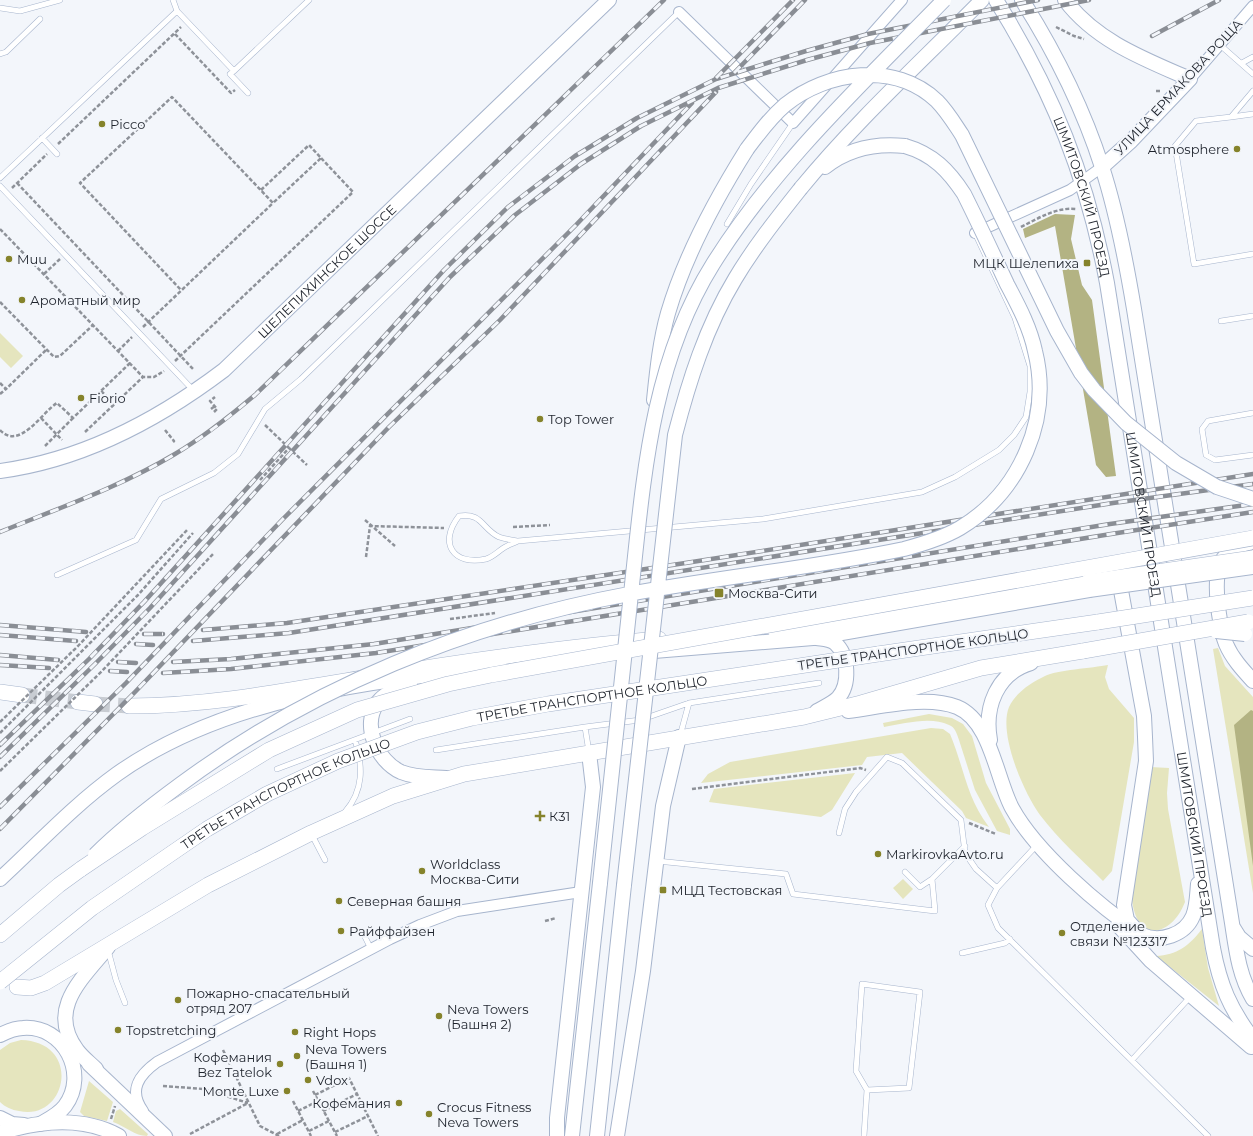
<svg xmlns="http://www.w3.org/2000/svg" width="1253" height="1136" font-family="Montserrat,sans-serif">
  <rect width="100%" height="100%" fill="#f3f6fb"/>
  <path fill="#e5e5be" d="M0 333 23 356 11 368 0 357Z
    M1218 648 1225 666 1253 697V893L1213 649Z
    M1108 665 1105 677 1109 689 1134 718V742L1112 871 1103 881C1082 860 1058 839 1040 815 1024 793 998 734 1009 707 1016 692 1031 683 1045 676 1056 670 1093 668 1108 665Z
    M929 714 952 718 963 724 972 736 986 783 1010 829V835L997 831 975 790 959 740C957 734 955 727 949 725 930 716 904 724 884 727L883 723Z
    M931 728 943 729 950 734C964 767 966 797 989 827L966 818 962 811 902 753 867 757 862 765 701 783 708 774 730 762Z
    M1150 767 1169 768 1167 793 1168 809 1185 902C1171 938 1136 943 1132 899Z
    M855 773 832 810 821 817 709 802 714 789Z
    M903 879 913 889 903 899 893 888Z
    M1202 929 1208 968 1219 1006 1156 956C1177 955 1189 946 1202 929Z
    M21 1040C83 1042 67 1122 19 1111 12 1110 5 1107 0 1102V1050L10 1043Z
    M89 1081 113 1102 107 1121 84 1116 80 1112Z
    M120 1109 148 1134 147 1136C135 1136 125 1126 113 1122L116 1111Z"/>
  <path fill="#b3b383" d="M1055 214 1075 215 1071 239 1082 285 1092 300 1116 476 1106 477 1096 465 1055 226 1025 238 1023 229Z
    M1251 710 1253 711V866L1234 725Z"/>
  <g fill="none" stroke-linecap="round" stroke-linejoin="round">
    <path stroke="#c8ccd2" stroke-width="15" stroke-dasharray="15 8" stroke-linecap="butt" d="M22 695 78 702
      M95 704 129 706"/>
    <defs>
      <path id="lane" d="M173 0 177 11
        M0 8 20 11 60 0
        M1220 45 1253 74
        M0 54 6 52 40 19
        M1242 63 1253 57
        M234 71 230 74 248 93
        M1253 91 1231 117 1196 121 1175 146 1194 264 1253 254
        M1231 117 1253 114
        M42 138 57 154
        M0 178 177 11 234 71 309 0
        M0 186 193 390
        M727 224 751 184 793 123
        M1221 321 1253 316
        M1253 413 1208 421 1202 429 1206 455 1215 460 1253 455
        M518 541C512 540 505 539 499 537 482 529 482 512 459 516 438 543 453 566 486 559 494 557 500 549 507 546 510 544 515 543 518 541L763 519 922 492 955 477 999 450 1014 435 1026 417 1030 392V366L1015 318 975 233
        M57 575 136 540 161 499 214 473 238 454 265 409 301 379 679 12
        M585 727 640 720 689 703 819 683
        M680 736 689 703
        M436 750 585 727 589 752
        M277 769 410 719
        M345 812C364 790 363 766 355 740
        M839 833 845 809 856 792 887 757 902 763 961 820 965 853 976 869 997 888
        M312 835 325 860
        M1037 845 997 888 988 905 998 928 1208 1136
        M657 861 786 874 793 894 935 911 932 879 965 846
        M905 872 920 887 932 879
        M365 937 371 949
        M108 950 116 980 125 1003
        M962 953 1005 943 1010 939
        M1132 1060 1191 996
        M864 1136 867 1090 856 1071 862 984 920 992 909 1088 867 1090"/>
      <path id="street" d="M679 12 793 123 902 0
        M1190 79 1253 6
        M975 233 1070 190 1102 167
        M143 1111C128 1090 139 1075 157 1062L390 939 420 925 457 911 581 892"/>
      <g id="secondary">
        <path id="s1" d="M996 0C1053 92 1087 177 1107 283L1213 948C1220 985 1230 1009 1253 1039"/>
        <path d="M1022 0C1055 52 1083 108 1102 167 1117 213 1126 261 1134 309L1232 923C1236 949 1239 976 1253 999"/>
        <path d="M1065 0C1096 41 1144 59 1190 79L1131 141 1102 167"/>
        <path d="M825 167C849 148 876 143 905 146"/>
        <path d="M801 188C856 121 921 62 982 0"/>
        <path d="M654 400C657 371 660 341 668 313 685 255 715 200 747 149"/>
        <path id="s2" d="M0 471C83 460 158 420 224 370L609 0"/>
        <path d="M1249 543C1214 550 1215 579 1218 607 1220 620 1221 632 1226 644 1232 658 1242 669 1253 681"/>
        <path d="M1116 574 1120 585 1144 716 1145 737 1146 761 1124 905 1127 920 1137 931"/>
        <path d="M654 651 813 638 1089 590"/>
        <path d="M410 684C398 689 386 692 378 702 361 725 377 761 401 772 415 778 431 777 446 778"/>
        <path d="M817 711C824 707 832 704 838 698 850 685 849 655 835 643 830 639 823 639 817 638"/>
        <path d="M848 711C881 707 926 695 957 707 991 721 996 778 1012 808 1036 852 1100 907 1142 935 1160 943 1185 935 1193 916 1197 906 1197 895 1198 884"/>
        <path d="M990 740C984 707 997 673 1031 663"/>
        <path d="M0 879C38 844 74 805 117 774 225 697 371 681 500 667"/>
        <path d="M1118 925 1151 961 1251 1047"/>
        <path d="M1234 929 1239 937 1253 949"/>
        <path d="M0 1035C8 1031 15 1028 23 1028 64 1025 89 1074 65 1106 58 1115 49 1119 40 1124"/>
        <path d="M89 1064 165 1136"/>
        <path d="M96 1069C90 1063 82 1057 77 1050 46 1009 83 978 108 947"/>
        <path d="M0 1118 12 1124 24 1125"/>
        <path d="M0 1133C38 1121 83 1116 119 1136"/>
        <path d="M557 1136V1118L593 787 589 753"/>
        <path d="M572 1136 600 883"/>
        <path d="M597 1136 624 885"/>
        <path d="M617 1136 643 971 663 806 679 737"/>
      </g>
      <path id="primary" d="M775 630 812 626 1088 582
        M878 654 1098 622
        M0 692 22 695
        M78 702 95 704
        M129 706C209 706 290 690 369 677 465 661 562 647 659 639
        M0 935 59 885 81 869
        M17 987 31 988 45 983 208 885 311 833 393 796 464 774 804 717 861 703 981 668 1083 651"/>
    </defs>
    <use href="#lane" stroke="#a7b5cd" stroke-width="6"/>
    <use href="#street" stroke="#a7b5cd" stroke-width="12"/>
    <use href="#secondary" stroke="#a7b5cd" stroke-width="16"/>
    <use href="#primary" stroke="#a7b5cd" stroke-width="16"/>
    <path stroke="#8e9299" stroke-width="2.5" stroke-dasharray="4 2" stroke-linecap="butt" d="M1056 27 1074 36 1084 39
      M175 34 231 93 235 90
      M1156 91H1160
      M58 144 181 27
      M17 183 193 369
      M12 188 47 154
      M261 190 309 145 321 158 273 203
      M1021 227C1039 218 1056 207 1076 209
      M0 229 143 377H154L164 371
      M44 274 60 259
      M0 302 54 357 60 356 93 325
      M143 327 273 203 172 97 80 183 181 290
      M118 351 132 337
      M175 361 353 192 321 158
      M0 383 6 389 46 350
      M101 391 115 404
      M0 394 6 389
      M211 409 215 406
      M214 412 217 409 210 401 215 397
      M41 418 62 440
      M265 425 289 448
      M0 430C20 451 42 412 57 403L73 418 130 363
      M165 430 174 441 173 442
      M85 432 143 377
      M45 446 73 418
      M260 480 289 448 307 465
      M365 520 395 546
      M513 527 550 525
      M366 557 370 526 444 528
      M450 619 495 613
      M692 789 860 768 866 770
      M969 823 996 834
      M545 921 556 918
      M223 1050 260 1126 279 1136
      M163 1086 204 1089 248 1103
      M313 1091 337 1136
      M315 1095 349 1078 378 1136
      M293 1101 311 1136
      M298 1111 318 1101
      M323 1111 357 1094
      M111 1119 115 1106
      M309 1131 329 1121
      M335 1132 368 1116
      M190 1134 248 1103
      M277 1134 303 1120"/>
    <use href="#lane" stroke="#fff" stroke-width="5"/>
    <use href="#street" stroke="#fff" stroke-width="10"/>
    <use href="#secondary" stroke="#fff" stroke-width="14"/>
    <use href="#primary" stroke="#fff" stroke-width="15"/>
    <defs>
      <path id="rail" d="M1152 36 1219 0
        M734 73 805 0
        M716 78 793 0
        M0 532C59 508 120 487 175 454 204 437 230 416 255 395L664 0
        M0 625 86 632
        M203 630 287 623 692 562 1253 474
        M144 634H163
        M0 635 76 641
        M193 641 289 633 1113 503 1253 484
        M136 644 153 645
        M0 655 58 660
        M118 662 136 663
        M173 662 231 659 374 644 1110 524 1253 504
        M0 665 49 668
        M110 671 127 672
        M163 673 231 669 376 653 1111 534 1253 512
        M0 745 89 659 144 602 444 270 508 207 575 156 637 118 716 79 806 51 868 34 1038 0
        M0 757 95 664 150 608 450 277 515 215 581 164 641 126 718 88 807 60 870 43 1089 0
        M0 807 126 683 282 520 576 225 692 103
        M0 829 135 692 389 427 500 320 716 92"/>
    </defs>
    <use href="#rail" stroke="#8a8e95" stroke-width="4.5"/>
    <use href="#rail" stroke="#f3f6fb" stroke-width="3" stroke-dasharray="9" stroke-linecap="butt"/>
    <defs>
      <path id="secondary-bridge" d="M747 149C759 133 770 118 785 105 827 71 895 61 937 101 947 111 954 123 962 135L1057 331 1081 373 1094 390 1126 423 1176 463 1217 487 1253 499
        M1089 590 1253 567
        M1216 631 1245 634
        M95 855C121 829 151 806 181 784 312 687 467 624 629 594 720 577 813 568 904 549 923 544 943 538 960 528 1020 492 1052 419 1035 351 1030 327 1018 305 1007 284 993 254 979 224 964 194 949 171 933 154 905 146
        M600 883C610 790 620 696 630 603 643 487 649 366 713 264 775 165 863 83 944 0
        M624 885 675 435C689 381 706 327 735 279 754 247 778 217 801 188"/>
      <g id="primary-bridge">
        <path d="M1088 582 1253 558"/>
        <path d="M1098 622 1253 598"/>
        <path d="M1083 651 1248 622"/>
        <path d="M81 869 142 828 269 750 357 710 448 684 491 675 1253 538"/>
        <path id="s3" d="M0 982 92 908 207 829 267 794 338 761 417 732 472 718 548 704 878 654"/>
      </g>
    </defs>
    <use href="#secondary-bridge" stroke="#a7b5cd" stroke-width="16" stroke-linecap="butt"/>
    <use href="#primary-bridge" stroke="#a7b5cd" stroke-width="16" stroke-linecap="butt"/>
    <path stroke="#8e9299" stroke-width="2.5" stroke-dasharray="4 2" stroke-linecap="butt" d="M0 722 78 646 188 529
      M0 733 138 595 193 533
      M0 771 102 671 214 553"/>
    <use href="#secondary-bridge" stroke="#fff" stroke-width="14"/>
    <use href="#primary-bridge" stroke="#fff" stroke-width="15"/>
  </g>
  <g fill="#85832b" stroke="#f3f6fb" stroke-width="1.5">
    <circle cx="102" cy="124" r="4"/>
    <circle cx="1237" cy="149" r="4"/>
    <circle cx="9" cy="259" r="4"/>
    <rect x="1083" y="259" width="8" height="8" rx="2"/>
    <circle cx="22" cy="300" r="4"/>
    <circle cx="81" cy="398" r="4"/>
    <circle cx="540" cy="419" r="4"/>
    <rect x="714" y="588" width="10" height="10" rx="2"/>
    <path d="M538 810h4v4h4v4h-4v4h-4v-4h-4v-4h4z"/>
    <circle cx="878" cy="854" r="4"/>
    <circle cx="422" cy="871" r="4"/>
    <rect x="659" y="886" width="8" height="8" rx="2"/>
    <circle cx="339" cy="901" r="4"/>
    <circle cx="341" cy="931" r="4"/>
    <circle cx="1062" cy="933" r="4"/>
    <circle cx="178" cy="1000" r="4"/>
    <circle cx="439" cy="1016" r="4"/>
    <circle cx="118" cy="1030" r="4"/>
    <circle cx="295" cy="1032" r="4"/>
    <circle cx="297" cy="1056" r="4"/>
    <circle cx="280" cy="1064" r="4"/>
    <circle cx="308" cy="1080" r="4"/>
    <circle cx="287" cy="1091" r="4"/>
    <circle cx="399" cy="1103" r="4"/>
    <circle cx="429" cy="1114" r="4"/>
  </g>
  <g text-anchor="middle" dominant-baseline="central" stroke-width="4" stroke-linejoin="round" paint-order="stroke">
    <g font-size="13" fill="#1e232c" stroke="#f3f6fb">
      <text transform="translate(1178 87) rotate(-47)">УЛИЦА ЕРМАКОВА РОЩА</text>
      <text stroke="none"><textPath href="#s1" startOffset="216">ШМИТОВСКИЙ ПРОЕЗД</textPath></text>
      <text stroke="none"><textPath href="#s2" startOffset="391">ШЕЛЕПИХИНСКОЕ ШОССЕ</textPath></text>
      <text stroke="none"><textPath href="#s1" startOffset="540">ШМИТОВСКИЙ ПРОЕЗД</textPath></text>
      <text transform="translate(913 649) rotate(-8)">ТРЕТЬЕ ТРАНСПОРТНОЕ КОЛЬЦО</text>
      <text stroke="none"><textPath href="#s3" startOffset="668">ТРЕТЬЕ ТРАНСПОРТНОЕ КОЛЬЦО</textPath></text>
      <text stroke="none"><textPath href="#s3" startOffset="344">ТРЕТЬЕ ТРАНСПОРТНОЕ КОЛЬЦО</textPath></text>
      <text stroke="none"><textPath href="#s1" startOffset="864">ШМИТОВСКИЙ ПРОЕЗД</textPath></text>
    </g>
    <g font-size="13" fill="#1e232c" stroke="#f3f6fb" text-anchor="start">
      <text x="110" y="124">Picco</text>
      <text x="1229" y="149" text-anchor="end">Atmosphere</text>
      <text x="17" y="259">Muu</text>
      <text x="1079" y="263" text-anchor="end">МЦК Шелепиха</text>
      <text x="30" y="300">Ароматный мир</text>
      <text x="89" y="398">Fiorio</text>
      <text x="548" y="419">Top Tower</text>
      <text x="728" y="593">Москва-Сити</text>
      <text x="549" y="816">К31</text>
      <text x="886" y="854">MarkirovkaAvto.ru</text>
      <text x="430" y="864">Worldclass<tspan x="430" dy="15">Москва-Сити</tspan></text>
      <text x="671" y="890">МЦД Тестовская</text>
      <text x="347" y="901">Северная башня</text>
      <text x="1070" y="926">Отделение<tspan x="1070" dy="15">связи №123317</tspan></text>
      <text x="349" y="931">Райффайзен</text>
      <text x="186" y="993">Пожарно-спасательный<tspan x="186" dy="15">отряд 207</tspan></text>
      <text x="447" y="1009">Neva Towers<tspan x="447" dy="15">(Башня 2)</tspan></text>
      <text x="126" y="1030">Topstretching</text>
      <text x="303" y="1032">Right Hops</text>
      <text x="305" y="1049">Neva Towers<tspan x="305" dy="15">(Башня 1)</tspan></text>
      <text x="272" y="1057" text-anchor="end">Кофемания<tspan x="272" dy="15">Bez Tatelok</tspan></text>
      <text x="316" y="1080">Vdox</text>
      <text x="279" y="1091" text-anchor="end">Monte Luxe</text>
      <text x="391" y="1103" text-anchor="end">Кофемания</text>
      <text x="437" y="1107">Crocus Fitness<tspan x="437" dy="15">Neva Towers</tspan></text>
    </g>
  </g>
</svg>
